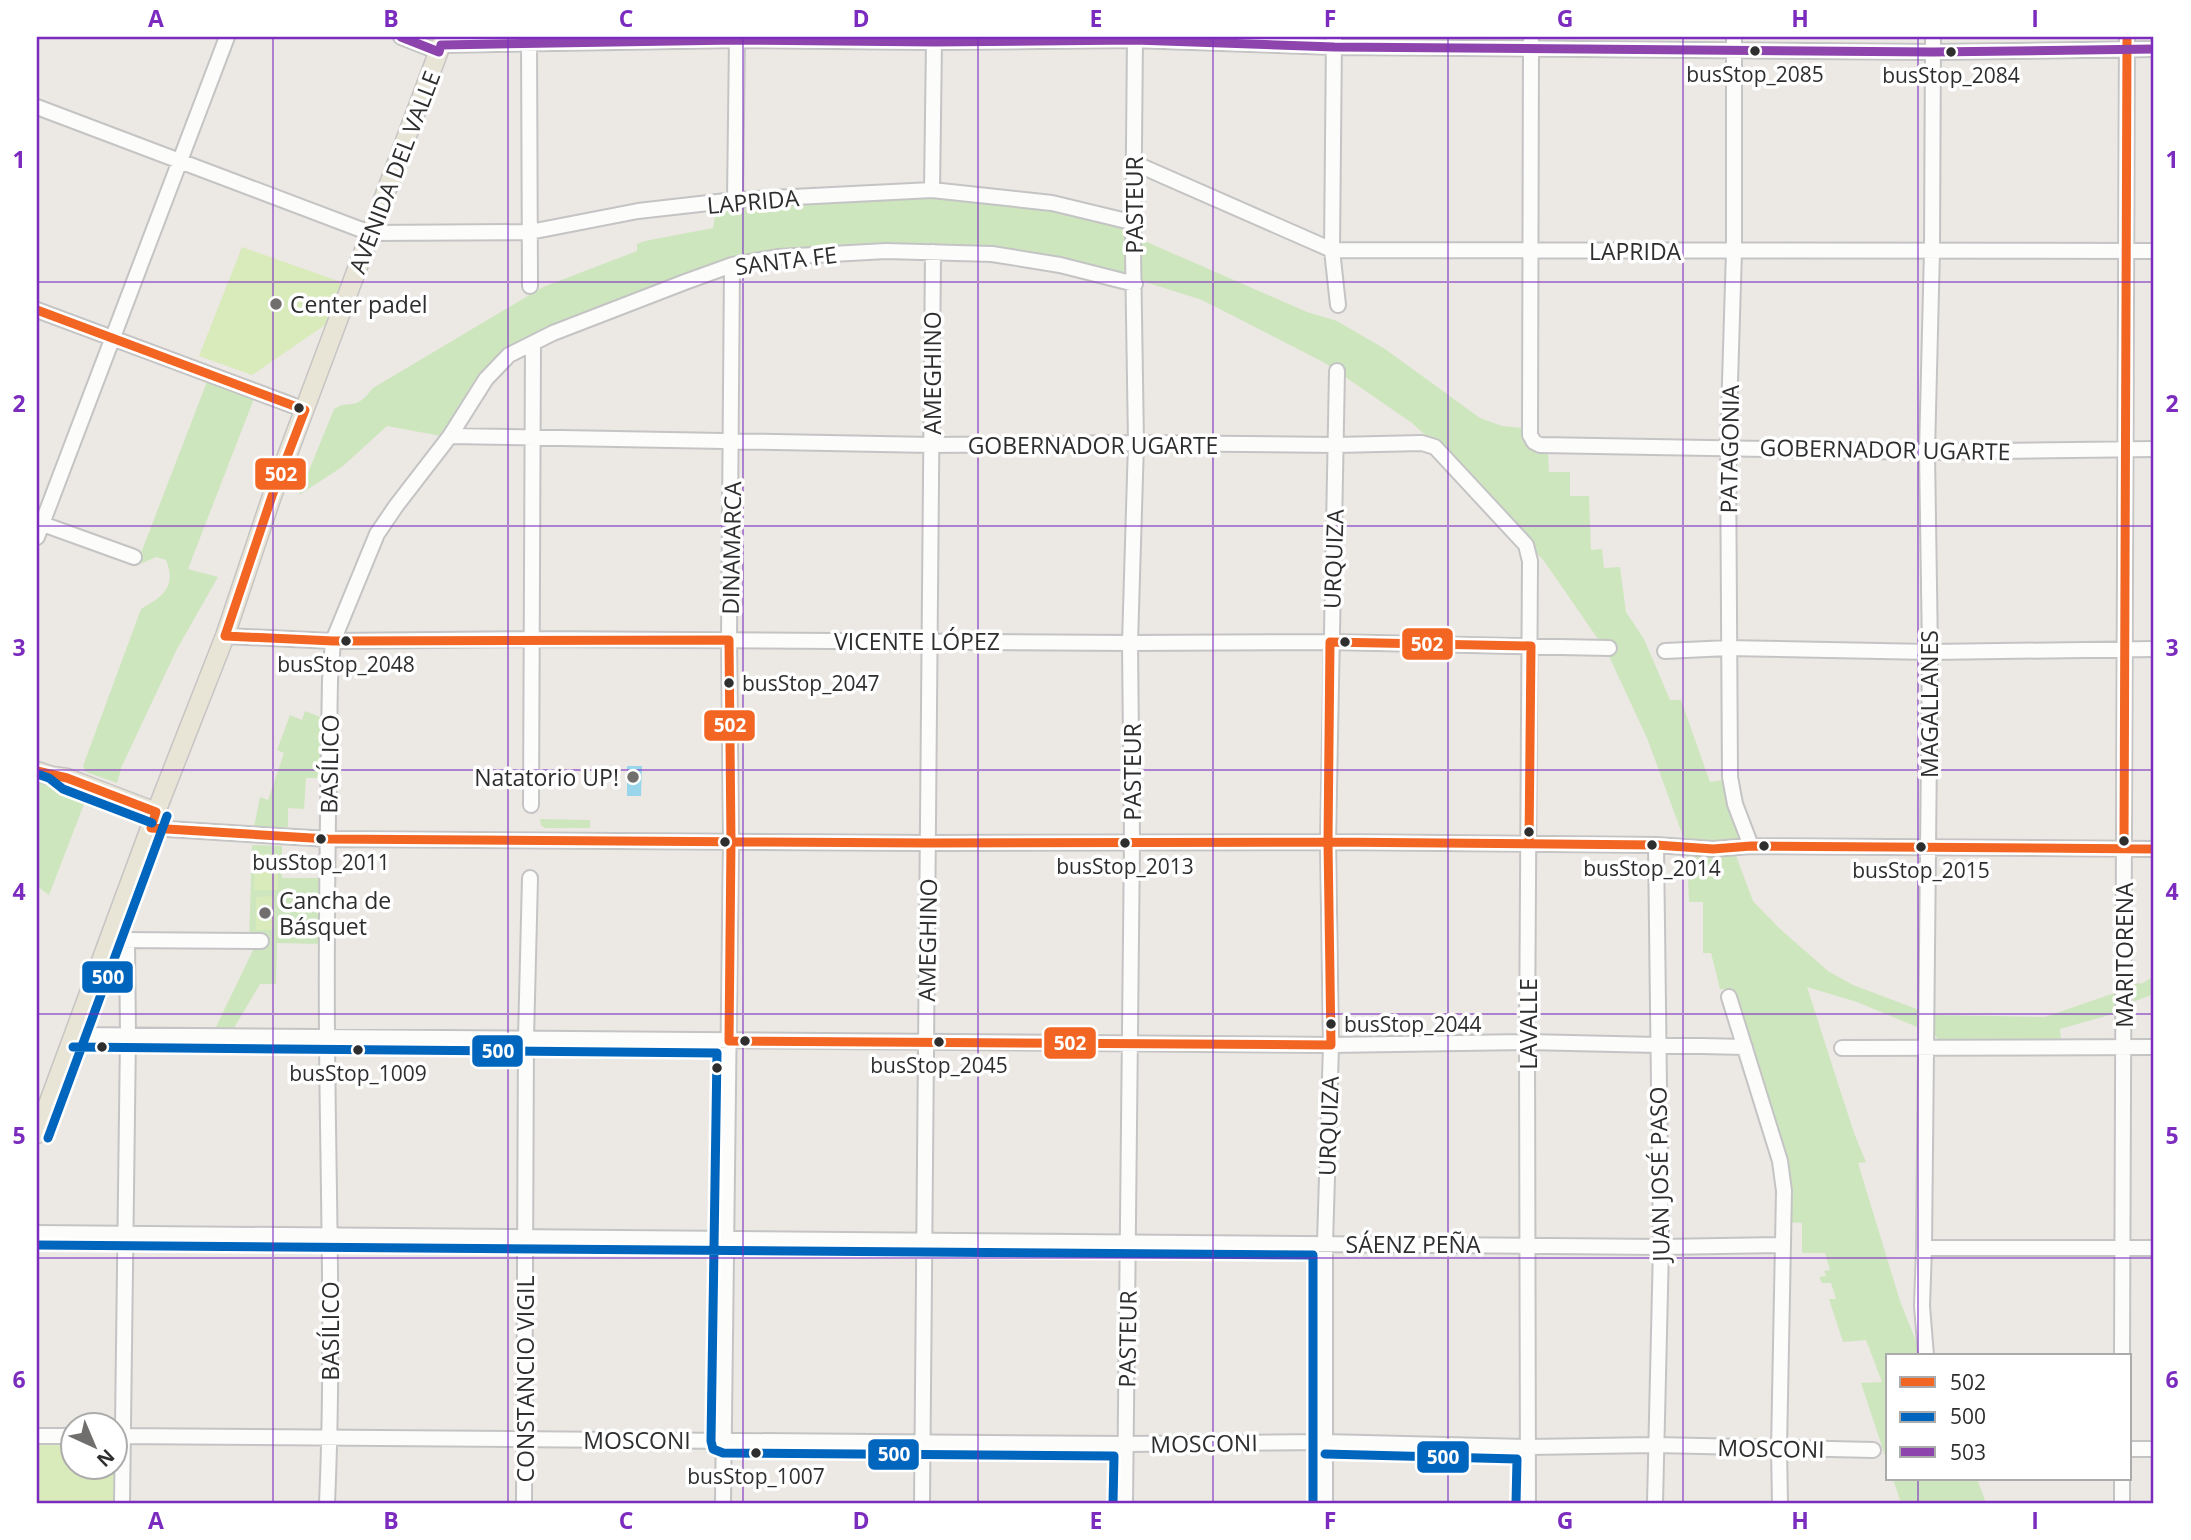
<svg xmlns="http://www.w3.org/2000/svg" width="2191" height="1540" font-family="'Open Sans',sans-serif">
  <rect width="100%" height="100%" fill="#ece8e4"/>
  <path fill="#cee6be" d="M919 193 1050 207 1120 223C1130 235 1134 260 1124 274L997 250 775 254 507 349 441 436 387 426 342 467 299 495 334 409C342 404 344 405 352 404 362 403 367 395 373 388L543 287 637 251V244L645 241 713 228 716 210 747 206Z
    M1140 239 1307 312 1337 321 1385 349 1480 418 1502 426 1523 428C1522 447 1530 452 1548 453L1549 472H1570V496H1589L1591 550 1602 549 1604 568 1620 567 1626 612 1644 639 1670 700H1681L1710 782 1724 780 1738 831V842H1692L1684 839 1647 738 1607 652 1544 561 1436 445 1412 423 1325 363 1202 300 1139 280Z
    M208 379 255 396 188 569 218 577 177 649 122 766 117 783 86 772 83 766 141 609C162 597 177 587 166 560L156 557 136 566Z
    M305 711 325 719 324 778H306L304 809 288 808V827H254L260 797 268 800 284 753 277 750 290 715 302 720Z
    M37 776 88 794 49 895 37 886Z
    M540 819 590 820V828H545L541 825Z
    M252 845 282 846V878H322L321 944 277 943 276 984H260L234 1028 215 1029 256 944H249Z
    M1687 852 1735 853 1753 901 1779 928 1828 971 1853 985 1922 1011V1029L1857 1002 1807 987 1854 1133 1866 1162 1858 1163 1900 1301 1922 1356H1888V1465L1861 1383 1882 1382 1866 1340 1843 1342 1829 1299H1836L1831 1283H1822L1819 1277 1826 1276 1824 1271 1830 1270 1825 1253H1802V1223L1786 1222 1751 1052 1733 989H1720L1711 953H1703V902H1689Z
    M2154 976V994L2133 1002 2134 984 2143 983Z
    M2120 991V1012L2060 1029 2061 1040 1938 1039 1933 1033V1015L2045 1017Z
    M1893 1479H1977L1986 1503H1901Z"/>
  <path fill="#d9eabb" d="M242 247 341 282 325 325 252 375 199 356Z
    M254 854H278V890H254Z
    M274 896V930H256V897Z
    M37 1444H73L74 1466 114 1467 113 1503H37Z"/>
  <path fill="#99d6ec" d="M627 766H642L641 796H627Z"/>
  <g fill="none" stroke-linecap="round" stroke-linejoin="round">
    <defs>
      <path id="minor" d="M401 37 439 52
        M1334 37 1332 250 1338 305
        M1531 37 1530 435 1534 442 1540 445 1927 452 2154 449
        M1734 37V251L1728 447 1730 777 1735 804 1751 846
        M529 38 530 286
        M441 45 736 40 934 42 1135 40 1334 47 1933 52 2154 49
        M37 107 370 233 530 232 638 211 735 200 932 190 1052 203 1135 223
        M1134 163 1332 250 2154 251
        M932 190 934 42
        M735 200 737 37
        M37 310 305 410
        M450 436 932 445 1136 443 1336 445 1422 443 1435 447 1526 545 1530 561 1527 1042 1528 1503
        M37 522 134 557
        M37 537 227 37
        M225 636 333 641 531 639 1130 643 1330 642 1609 648
        M1665 651 1728 648 1930 652 2154 649
        M531 805 533 343
        M151 828 328 839 928 843 1328 842 1656 845 1713 849 1751 846 2154 849
        M119 940 261 941
        M1729 997 1780 1161 1784 1191 1779 1449 1780 1503
        M73 1035 1331 1045 1527 1042 1745 1047
        M1842 1048 2154 1047
        M37 1233 1661 1247 1782 1245
        M1924 1248H2154
        M1926 1356 1922 1306 1924 1248 1930 652 1927 452 1932 250 1933 37
        M2122 1356 2127 37
        M37 1436H74
        M116 1436 1126 1444 1325 1442 1529 1447 1655 1445 1873 1450
        M2130 1449H2154
        M122 1503 128 1035 127 942
        M327 1503C334 1347 328 1192 327 1036 326 917 328 799 330 680L333 641 377 534 396 506 450 436 486 379 509 355 553 333 685 282 732 265 778 257 886 251 992 254 1060 265 1135 284
        M524 1503 526 1038 530 878
        M723 1503 731 841 729 640 732 265
        M922 1503 933 252
        M1125 1503 1132 842 1130 643 1136 443 1133 252 1135 37
        M1325 1503V1243L1331 1045 1328 842 1337 371
        M1655 1503 1661 1247 1656 845
        M2122 1503V1479"/>
      <path id="major" d="M37 771 52 776 67 778 156 812
        M37 1134 156 812 225 636 272 496 444 37"/>
    </defs>
    <use href="#minor" stroke="#c5c4c5" stroke-width="18"/>
    <use href="#major" stroke="#c6c5c4" stroke-width="21"/>
    <use href="#minor" stroke="#fcfcfb" stroke-width="14"/>
    <use href="#major" stroke="#e8e4d6" stroke-width="18"/>
    <defs>
      <path id="bus-1" d="M37 310 305 410 272 496 225 636 333 641 729 640 731 841 729 1041 1331 1045 1328 842 1330 642 1531 646 1529 844
        M37 771 67 778 156 812 151 828 328 839 928 843 1328 842 1656 845 1713 849 1751 846 2154 849
        M2124 848 2127 37"/>
      <path id="bus-2" d="M37 774 49 778 63 789 152 823
        M73 1047 717 1053 711 1441 713 1449 723 1453 1114 1456 1113 1503
        M48 1138 167 816
        M37 1245 1313 1255V1503
        M1325 1454 1517 1459 1516 1503"/>
      <path id="bus-3" d="M401 37 439 52 441 45 736 40 934 42 1135 40 1334 47 1933 52 2154 49"/>
    </defs>
    <use href="#bus-1" stroke="#fff" stroke-width="14"/>
    <use href="#bus-2" stroke="#fff" stroke-width="14"/>
    <use href="#bus-3" stroke="#fff" stroke-width="14"/>
    <use href="#bus-1" stroke="#f26522" stroke-width="9"/>
    <use href="#bus-2" stroke="#0065bd" stroke-width="9"/>
    <use href="#bus-3" stroke="#8e44ad" stroke-width="9"/>
  </g>
  <path fill="none" stroke="#7b2cbf" stroke-width="2" stroke-opacity="0.55" d="M273 37V1503M508 37V1503M743 37V1503M978 37V1503M1213 37V1503M1448 37V1503M1683 37V1503M1918 37V1356M37 282H2154M37 526H2154M37 770H2154M37 1014H2154M37 1258H2154M1918 1479V1503"/>
  <g fill="#2e2e2e" stroke="#fff" stroke-width="2.5">
    <circle cx="1755" cy="51" r="6"/>
    <circle cx="1951" cy="52" r="6"/>
    <circle cx="299" cy="408" r="6"/>
    <circle cx="346" cy="641" r="6"/>
    <circle cx="1345" cy="642" r="6"/>
    <circle cx="729" cy="683" r="6"/>
    <circle cx="1529" cy="832" r="6"/>
    <circle cx="321" cy="839" r="6"/>
    <circle cx="2124" cy="841" r="6"/>
    <circle cx="725" cy="842" r="6"/>
    <circle cx="1125" cy="843" r="6"/>
    <circle cx="1652" cy="845" r="6"/>
    <circle cx="1764" cy="846" r="6"/>
    <circle cx="1921" cy="847" r="6"/>
    <circle cx="1331" cy="1024" r="6"/>
    <circle cx="745" cy="1041" r="6"/>
    <circle cx="939" cy="1042" r="6"/>
    <circle cx="102" cy="1047" r="6"/>
    <circle cx="358" cy="1050" r="6"/>
    <circle cx="717" cy="1068" r="6"/>
    <circle cx="756" cy="1453" r="6"/>
  </g>
  <g fill="#706f6e" stroke="#fff" stroke-width="2.5">
    <circle cx="276" cy="304" r="7"/>
    <circle cx="633" cy="777" r="7"/>
    <circle cx="265" cy="913" r="7"/>
  </g>
  <g text-anchor="middle" dominant-baseline="central" stroke-width="7" stroke-linejoin="round" paint-order="stroke">
    <g font-size="21" fill="#2e2e2e" stroke="#fff">
      <text x="1755" y="74">busStop_2085</text>
      <text x="1951" y="75">busStop_2084</text>
      <text x="346" y="664">busStop_2048</text>
      <text x="742" y="683" text-anchor="start">busStop_2047</text>
      <text x="321" y="862">busStop_2011</text>
      <text x="1125" y="866">busStop_2013</text>
      <text x="1652" y="868">busStop_2014</text>
      <text x="1921" y="870">busStop_2015</text>
      <text x="1344" y="1024" text-anchor="start">busStop_2044</text>
      <text x="939" y="1065">busStop_2045</text>
      <text x="358" y="1073">busStop_1009</text>
      <text x="756" y="1476">busStop_1007</text>
    </g>
    <g font-size="23" fill="#2e2e2e" stroke="#fff">
      <text transform="translate(394 172) rotate(-69)">AVENIDA DEL VALLE</text>
      <text transform="translate(753 201) rotate(-5)">LAPRIDA</text>
      <text transform="translate(1134 205) rotate(-90)">PASTEUR</text>
      <text x="1635" y="251">LAPRIDA</text>
      <text transform="translate(786 260) rotate(-7)">SANTA FE</text>
      <text transform="translate(932 373) rotate(-90)">AMEGHINO</text>
      <text x="1093" y="445">GOBERNADOR UGARTE</text>
      <text transform="translate(1729 449) rotate(-89)">PATAGONIA</text>
      <text transform="translate(1885 449) rotate(1)">GOBERNADOR UGARTE</text>
      <text transform="translate(731 548) rotate(-89)">DINAMARCA</text>
      <text transform="translate(1333 559) rotate(-88)">URQUIZA</text>
      <text x="917" y="641">VICENTE LÓPEZ</text>
      <text transform="translate(1929 704) rotate(-90)">MAGALLANES</text>
      <text transform="translate(329 764) rotate(-89)">BASÍLICO</text>
      <text transform="translate(1132 772) rotate(-90)">PASTEUR</text>
      <text transform="translate(927 940) rotate(-89)">AMEGHINO</text>
      <text transform="translate(2124 955) rotate(-90)">MARITORENA</text>
      <text transform="translate(1528 1024) rotate(-90)">LAVALLE</text>
      <text transform="translate(1328 1126) rotate(-88)">URQUIZA</text>
      <text transform="translate(1659 1174) rotate(-91)">JUAN JOSÉ PASO</text>
      <text x="1413" y="1244">SÁENZ PEÑA</text>
      <text transform="translate(330 1331) rotate(-90)">BASÍLICO</text>
      <text transform="translate(1127 1339) rotate(-89)">PASTEUR</text>
      <text transform="translate(525 1379) rotate(-90)">CONSTANCIO VIGIL</text>
      <text x="637" y="1440">MOSCONI</text>
      <text transform="translate(1204 1443) rotate(-1)">MOSCONI</text>
      <text transform="translate(1771 1448) rotate(1)">MOSCONI</text>
    </g>
    <g font-size="23" fill="#2e2e2e" stroke="#fff" text-anchor="start">
      <text x="290" y="304">Center padel</text>
      <text x="619" y="777" text-anchor="end">Natatorio UP!</text>
      <text x="279" y="900">Cancha de<tspan x="279" dy="26">Básquet</tspan></text>
    </g>
  </g>
  <g stroke="#fff" stroke-width="2.5">
    <rect x="254" y="457" width="53" height="34" rx="7" fill="#f26522"/>
    <rect x="1401" y="627" width="53" height="34" rx="7" fill="#f26522"/>
    <rect x="703" y="709" width="53" height="33" rx="7" fill="#f26522"/>
    <rect x="81" y="960" width="53" height="34" rx="7" fill="#0065bd"/>
    <rect x="1043" y="1026" width="54" height="34" rx="7" fill="#f26522"/>
    <rect x="471" y="1034" width="53" height="34" rx="7" fill="#0065bd"/>
    <rect x="867" y="1438" width="53" height="33" rx="7" fill="#0065bd"/>
    <rect x="1416" y="1440" width="54" height="34" rx="7" fill="#0065bd"/>
  </g>
  <g font-size="19" text-anchor="middle" font-weight="bold" fill="#fff">
    <text x="281" y="481">502</text>
    <text x="1427" y="651">502</text>
    <text x="730" y="732">502</text>
    <text x="108" y="984">500</text>
    <text x="1070" y="1050">502</text>
    <text x="498" y="1058">500</text>
    <text x="894" y="1461">500</text>
    <text x="1443" y="1464">500</text>
  </g>
  <rect width="2191" height="1540" fill="none" stroke="#ffffff" stroke-width="77"/>
  <rect x="1886" y="1354" width="245" height="126" fill="#ffffff" stroke="#ababab" stroke-width="2"/>
  <rect x="1900" y="1377" width="35" height="10" fill="#f26522" stroke="#ababab" stroke-width="2"/>
  <text x="1950" y="1390" font-size="21" fill="#2e2e2e">502</text>
  <rect x="1900" y="1412" width="35" height="10" fill="#0065bd" stroke="#ababab" stroke-width="2"/>
  <text x="1950" y="1424" font-size="21" fill="#2e2e2e">500</text>
  <rect x="1900" y="1447" width="35" height="10" fill="#8e44ad" stroke="#ababab" stroke-width="2"/>
  <text x="1950" y="1460" font-size="21" fill="#2e2e2e">503</text>
  <g transform="translate(94 1446) rotate(136)"><circle r="33" fill="#ffffff" stroke="#ababab" stroke-width="2"/>
  <path d="M0-5L12 26L0 18L-12 26Z" fill="#706f6e"/>
  <text y="-10" font-size="19" font-weight="bold" text-anchor="middle" fill="#2e2e2e">N</text>
  </g>
  <rect x="38" y="38" width="2114" height="1464" fill="none" stroke="#7b2cbf" stroke-width="2.5"/>
  <g font-size="23" text-anchor="middle" font-weight="bold" fill="#7b2cbf">
    <text x="156" y="27">A</text>
    <text x="391" y="27">B</text>
    <text x="626" y="27">C</text>
    <text x="861" y="27">D</text>
    <text x="1096" y="27">E</text>
    <text x="1330" y="27">F</text>
    <text x="1565" y="27">G</text>
    <text x="1800" y="27">H</text>
    <text x="2035" y="27">I</text>
    <text x="19" y="168">1</text>
    <text x="2172" y="168">1</text>
    <text x="19" y="412">2</text>
    <text x="2172" y="412">2</text>
    <text x="19" y="656">3</text>
    <text x="2172" y="656">3</text>
    <text x="19" y="900">4</text>
    <text x="2172" y="900">4</text>
    <text x="19" y="1144">5</text>
    <text x="2172" y="1144">5</text>
    <text x="19" y="1388">6</text>
    <text x="2172" y="1388">6</text>
    <text x="156" y="1529">A</text>
    <text x="391" y="1529">B</text>
    <text x="626" y="1529">C</text>
    <text x="861" y="1529">D</text>
    <text x="1096" y="1529">E</text>
    <text x="1330" y="1529">F</text>
    <text x="1565" y="1529">G</text>
    <text x="1800" y="1529">H</text>
    <text x="2035" y="1529">I</text>
  </g>
</svg>
